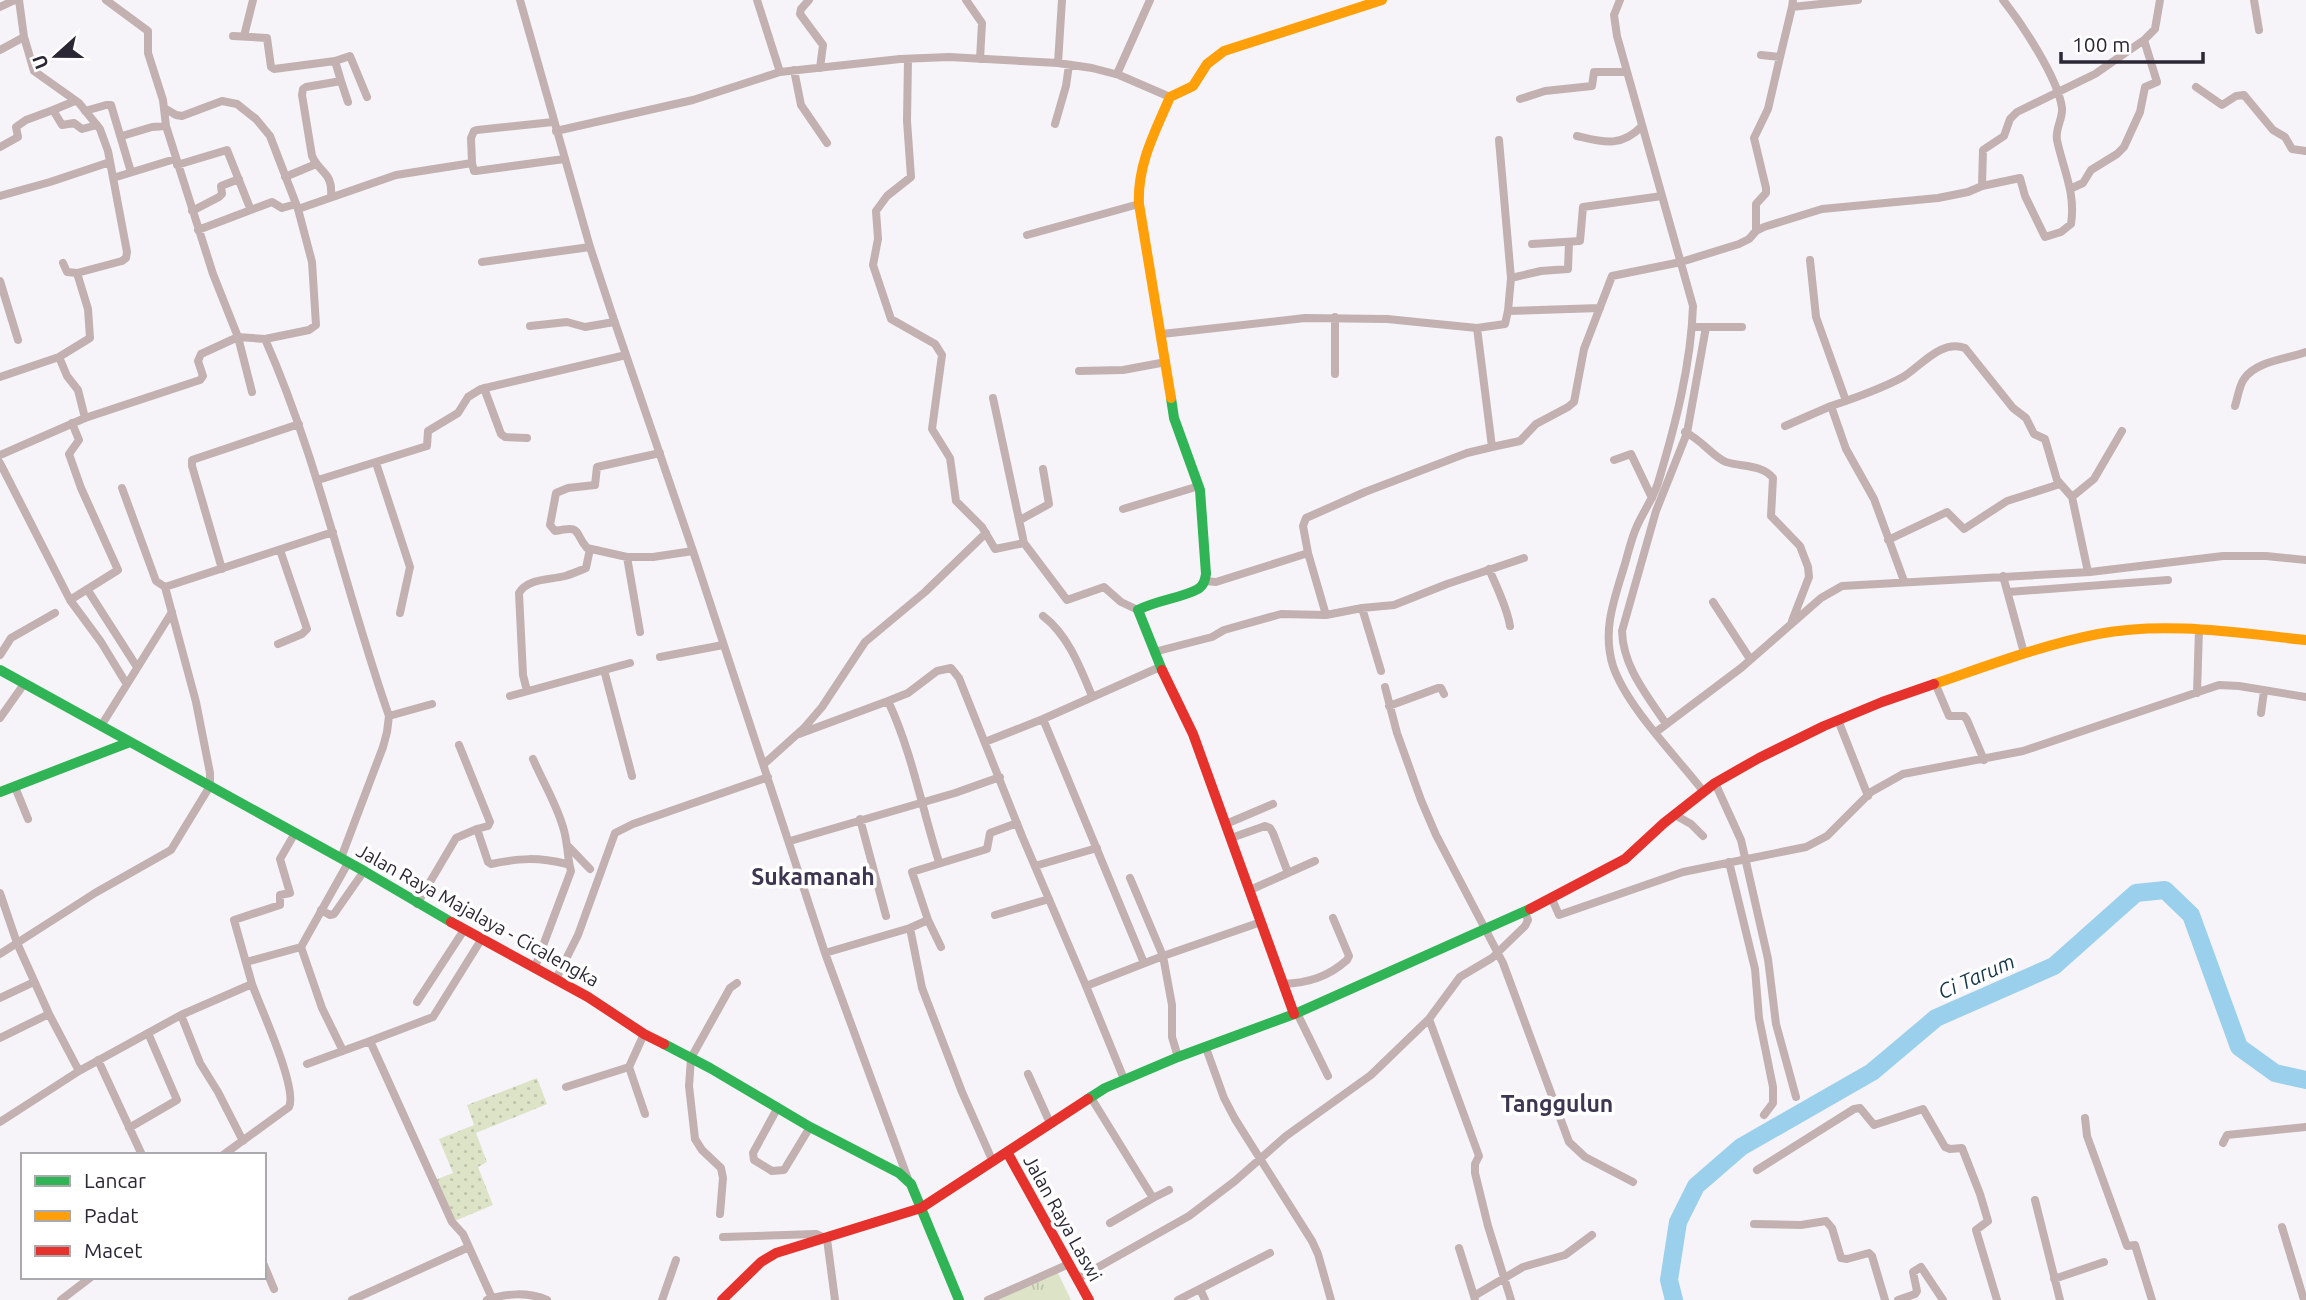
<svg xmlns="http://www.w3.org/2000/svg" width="2306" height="1300" font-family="Ubuntu,sans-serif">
  <defs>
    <pattern id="grass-dots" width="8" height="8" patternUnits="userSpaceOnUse" patternTransform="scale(1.75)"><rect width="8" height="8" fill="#dde3c7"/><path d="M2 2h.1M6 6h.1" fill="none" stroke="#bec3ac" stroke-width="1.8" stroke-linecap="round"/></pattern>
    <pattern id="park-tufts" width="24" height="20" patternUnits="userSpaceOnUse" patternTransform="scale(1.75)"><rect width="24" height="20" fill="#dde3c7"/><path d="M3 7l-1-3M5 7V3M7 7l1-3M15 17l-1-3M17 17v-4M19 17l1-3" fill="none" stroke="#bec3ac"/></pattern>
  </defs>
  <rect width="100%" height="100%" fill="#f6f4f9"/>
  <path fill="url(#grass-dots)" d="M537 1078 547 1104 476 1133 487 1162 478 1167 493 1205 452 1222 435 1180 453 1173 439 1139 474 1125 467 1105Z"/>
  <path fill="url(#park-tufts)" d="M1057 1271 1071 1300H992Z"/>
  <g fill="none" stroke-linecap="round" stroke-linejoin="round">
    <path stroke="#9ad0eb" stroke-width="18" d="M1674 1300 1669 1280 1678 1222 1696 1186 1741 1147 1872 1072 1936 1018 2054 966 2136 893 2165 890 2191 915 2239 1047 2275 1073 2306 1080"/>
    <path stroke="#c2b1b0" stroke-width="8" d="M19 0 24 37 34 71 79 103 100 129 108 151 127 252 126 258 122 261 77 273 67 272 63 263
      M106 0 148 31V53L163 100 166 126 213 274 238 337 252 392
      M520 0 590 247 612 314 693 551 825 953 908 1179
      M757 0 780 72
      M809 0 801 9 800 14 823 45 820 68
      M966 0 982 23 980 59
      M1620 0 1614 15 1617 36 1693 306C1691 366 1675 426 1658 483 1653 499 1643 512 1637 526 1631 539 1628 554 1624 567 1614 600 1602 631 1613 666 1627 707 1676 756 1703 791
      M1793 0 1792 7 1858 0
      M2254 0 2259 30
      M0 7 15 0
      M233 36 267 38 271 67 274 69 335 61 341 81 306 87 303 89 302 95 312 156C321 175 333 172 331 197
      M244 36 253 0
      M0 50 24 37
      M1761 55 1780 57 1792 7
      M908 59 907 121 911 177 887 196 876 211 878 239 873 265 891 319 935 344 942 355 932 429 950 458 956 501 982 527 995 549 1024 543 1067 600 1104 587 1121 602 1138 610
      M335 61 350 56 367 97
      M1058 63 1062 0
      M794 70 801 105 827 143
      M1117 74 1150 0
      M341 81 348 102
      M2196 87 2222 105 2236 96 2244 95 2273 130 2285 137 2292 149 2306 151
      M1520 99 1545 91 1592 86 1594 72H1627
      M53 110 75 101
      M85 111 106 105H111L131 172
      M1055 124 1066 86 1069 65
      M556 131 693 100 780 72 900 59 949 57 1058 63 1092 68 1119 75 1170 97
      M122 136 152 127 166 126
      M1577 136C1603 142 1621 148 1642 126
      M1499 140 1511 278
      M0 147 18 137 16 127 26 120 53 110 62 125 74 123 82 129 97 125
      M472 163 474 171H476L564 159
      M177 165 227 150 250 208
      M285 177 316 164
      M113 178 175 159
      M1982 186 2020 178 2025 196 2045 237 2061 232 2071 224C2076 193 2063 169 2057 140 2055 128 2063 119 2062 108 2058 78 2022 24 2003 0
      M2072 188 2083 183 2091 170 2117 154 2124 147 2140 112 2145 87 2157 82 2144 40
      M0 196 50 182 110 162
      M298 209 396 175 472 163 471 138 474 131 477 130 553 122
      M192 211 219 197 222 194 221 186 239 179
      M198 230 272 202 282 208 296 204
      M1756 231V204L1766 193V188L1754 138 1768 109 1780 57
      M1027 235 1139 204
      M1532 244 1580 241 1583 207 1662 196
      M1810 260 1816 317 1846 401
      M482 262 590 247
      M0 281 18 340
      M1508 311 1511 278 1541 271 1568 269 1569 242
      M530 326 567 322 585 327 614 322
      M1692 327H1742
      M1477 328 1505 324 1508 311 1600 308
      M1162 334 1305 318 1387 319 1477 328 1492 447 1520 441 1536 424 1568 407 1574 402 1584 349 1612 276 1681 262 1739 244 1749 239 1756 231 1764 227 1822 209 1938 198 1968 192 1982 186 1983 150 2004 136 2010 119 2017 112 2095 74 2144 40 2155 29 2160 0
      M265 339C319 461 345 591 389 716L387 732 383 747 341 858
      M59 357 67 376 78 390 85 418
      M1079 371 1123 370 1166 362
      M1335 374V317
      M0 377 59 357 90 338 88 309 77 273
      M484 388 501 434 505 437 527 438
      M993 398 1024 543
      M2235 406C2238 397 2239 386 2244 379 2256 361 2287 359 2306 352
      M1785 426 1831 406
      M1685 432C1702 440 1713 457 1726 462 1741 467 1762 464 1773 478L1771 516 1800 546 1808 567 1809 577 1792 621
      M660 453 597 467 595 485 568 488 556 493 550 525 555 531C583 525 573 532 587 548L627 557H653L693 551
      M0 455 85 418 200 380 203 376 198 361 201 354 238 337 265 339 309 330 316 325 312 262 298 209 270 136 256 119 237 104 222 101 182 116 176 115 164 108
      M1614 460 1631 454 1652 498
      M0 463 70 600 101 642 126 683
      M376 463 410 567 400 613
      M318 480 427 446 428 431 458 413 468 397 481 389 626 355
      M122 488 156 581 165 587
      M2072 497 2094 479 2122 431
      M1123 509 1199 486
      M1020 520 1049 504 1043 469
      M1888 540 1947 512 1964 529 2007 501 2060 484
      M1308 553 1326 615
      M627 557 640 632
      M222 569 192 466V460L299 424
      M1489 569C1497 588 1507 607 1510 626
      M2003 576 2024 653
      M1205 581 1216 582 1308 553 1303 526 1306 518 1365 492 1467 453 1492 447
      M1904 581 1874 499 1846 449 1831 406C1855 398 1881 389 1903 377 1921 366 1941 339 1965 348L2013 408 2026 418 2034 434 2045 439 2057 480 2072 497 2088 572
      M87 589 137 667
      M2008 592 2168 580
      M70 600 118 570 81 488 69 454 79 440 72 423
      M1713 602 1750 659
      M1362 608 1381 671
      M1043 616C1068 635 1080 667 1092 696
      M278 644 302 634 307 629 280 550
      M1154 652 1212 637 1224 630 1281 614 1326 615 1362 608 1394 605 1447 584 1524 558
      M0 655 11 638 55 613
      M660 657 723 645
      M604 670 632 776
      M1935 683 1949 716H1964L1967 720 1984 760
      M1385 687 1397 733 1421 800 1436 835 1503 963 1569 1142 1585 1157 1633 1182
      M527 691 523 675 519 593C528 578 550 580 565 576 572 574 579 571 586 568L590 549
      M2197 693 2199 629
      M510 696 630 663
      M1389 706 1438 688H1441L1444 694
      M2261 713 2264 691
      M389 716 432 704
      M0 718 24 684
      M1838 720 1868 796
      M1666 724C1647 695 1623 667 1622 631L1656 511 1687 433 1706 327
      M101 726 172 612
      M1656 732 1741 668 1821 598 1842 586 2090 572 2223 556H2266L2306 560
      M799 734 888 701
      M985 742 1043 719
      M459 745 490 822 488 826 477 829 488 862 491 864C521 858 537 857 567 864
      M533 759C543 782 556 803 563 827 568 842 567 857 571 871L535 967
      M764 764 804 728 822 707 865 642 925 592 986 533
      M1715 783 1741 840 1768 959 1776 1024 1796 1097
      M15 787 28 819
      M1675 815 1691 824 1703 836
      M860 819 886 916
      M1226 824 1273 804
      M1231 838 1265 826 1270 828 1273 833 1288 873 1250 890
      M790 841 955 793 1000 777
      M568 846 590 869
      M939 862C922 809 912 752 888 701L908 693 937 671 951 668 959 678 1022 836 1086 986
      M1729 862 1755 969 1759 1018 1773 1087V1103L1764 1115
      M1035 866 1097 848
      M1288 873 1315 861
      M1130 878 1163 956 1261 922
      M0 893 17 943 49 1014 0 1038
      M1552 899 1559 915 1683 872 1806 847 1827 836 1871 792 1903 774 2023 751 2219 685 2239 686 2306 697
      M417 904 456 838 477 829
      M321 910 330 915 334 914 364 871
      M995 915 1049 899
      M910 928 922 988 962 1092 993 1162
      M481 940 433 1017 370 1041 452 1222 463 1234 492 1298
      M301 947 322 1008 343 1051
      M941 947 928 920 912 872 987 849 990 833 1017 823
      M825 953 910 928 928 920
      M0 954 95 893 171 850 210 786V773L196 702 165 587 333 532
      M246 962 301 947 348 863
      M1144 963 1043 719 1160 667
      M556 979 578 935 615 833 633 824 768 777
      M252 984 234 920 280 905V895L290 893 280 859 295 833
      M1283 984C1308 983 1328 977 1347 960L1349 956 1333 918
      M0 998 34 982
      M417 1002 464 930
      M1297 1013 1328 1076
      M49 1014 79 1071 181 1015 252 984C260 1007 298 1088 289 1107L223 1155
      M181 1015 200 1063 218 1092 243 1141
      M1429 1019 1479 1156 1475 1164V1173L1488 1226 1511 1300
      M1206 1048 1224 1098 1235 1119 1312 1241 1318 1254 1331 1300
      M98 1060 142 1155
      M307 1064 370 1041
      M629 1067 645 1114
      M1028 1074 1050 1123
      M1124 1079 1086 986 1163 956 1172 1005V1037L1178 1057
      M566 1087 629 1067 644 1034
      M1090 1096 1153 1198 1169 1190
      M778 1107 753 1153 754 1160 772 1171 784 1170 810 1127
      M2085 1118 2087 1136 2127 1246 2135 1245 2152 1300
      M0 1122 79 1071
      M129 1128 177 1100 148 1033
      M2223 1143 2227 1135 2306 1127
      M1757 1170 1854 1109 1860 1108 1874 1125 1923 1109 1945 1147 1950 1149 1962 1148 1980 1194 1988 1221 1976 1230 1997 1300
      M2035 1200 2060 1300
      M720 1214 723 1178 721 1168 702 1150 695 1139 689 1086 691 1058 730 988 737 983
      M1110 1223 1153 1198
      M1754 1224 1801 1225 1826 1221 1832 1228 1841 1258 1847 1259 1869 1253 1872 1256 1885 1300
      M2282 1227 2304 1300
      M723 1237 816 1234 827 1239 835 1300
      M1459 1248 1474 1296
      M264 1265 274 1289
      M1077 1279 1189 1216 1235 1181 1286 1136 1371 1075 1429 1019 1460 977 1492 958 1525 926 1528 920 1525 912
      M2054 1279 2104 1262
      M1200 1289 1205 1300
      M61 1300 91 1277
      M352 1300 469 1247
      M487 1300C505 1293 529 1292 547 1300
      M662 1300 676 1260
      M988 1300 1069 1264
      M1178 1300 1270 1253
      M1475 1300 1474 1296 1523 1267 1565 1255 1592 1235
      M1898 1300 1915 1294 1917 1291 1913 1272 1921 1267 1943 1300"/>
    <path stroke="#30b455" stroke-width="10" d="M0 670 364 871 451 922
      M1162 670 1138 610C1157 600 1182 598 1198 589 1204 585 1205 580 1206 574L1200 490 1174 418 1171 398
      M0 792 130 742
      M664 1044 710 1068 810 1127 899 1173 911 1184 959 1300
      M1088 1099 1105 1088 1178 1057 1297 1013 1530 909"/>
    <path stroke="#ff9f0a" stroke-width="10" d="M1171 398 1139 204C1137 165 1155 132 1170 97L1193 86 1207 64 1224 51 1382 0
      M1934 684C1987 666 2042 645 2098 634 2166 621 2237 633 2306 640"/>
    <path stroke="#e5322d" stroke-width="10" d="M1162 670 1193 734 1294 1014
      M1530 909 1625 859 1664 823 1715 783 1759 758 1824 726 1882 702 1934 684
      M451 922 588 997 644 1034 664 1044
      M1007 1152 1089 1300
      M722 1300 761 1262 776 1253 921 1208 1088 1099"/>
  </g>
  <g text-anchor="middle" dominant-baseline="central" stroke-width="7" stroke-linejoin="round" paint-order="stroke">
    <g font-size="19" fill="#2b2734" stroke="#fff">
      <text transform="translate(478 915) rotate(29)">Jalan Raya Majalaya - Cicalengka</text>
      <text transform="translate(1063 1218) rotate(61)">Jalan Raya Laswi</text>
    </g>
    <g font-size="21" font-style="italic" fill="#143847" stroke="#fff">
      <text transform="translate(1976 976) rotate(-24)">Ci Tarum</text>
    </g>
    <g font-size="23" font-weight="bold" fill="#3e3651" stroke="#fff">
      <text x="813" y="876">Sukamanah</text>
      <text x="1557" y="1103">Tanggulun</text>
    </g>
  </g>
  <rect x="21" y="1153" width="245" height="126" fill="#ffffff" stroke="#aaa9ae" stroke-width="2"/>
  <rect x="35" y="1176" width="35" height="10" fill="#30b455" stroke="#aaa9ae" stroke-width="2"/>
  <text x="84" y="1188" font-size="21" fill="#2b2734">Lancar</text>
  <rect x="35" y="1211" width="35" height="10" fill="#ff9f0a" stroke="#aaa9ae" stroke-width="2"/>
  <text x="84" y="1223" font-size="21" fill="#2b2734">Padat</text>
  <rect x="35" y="1246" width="35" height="10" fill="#e5322d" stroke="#aaa9ae" stroke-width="2"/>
  <text x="84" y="1258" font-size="21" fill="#2b2734">Macet</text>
  <g transform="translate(56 56) rotate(249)" stroke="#ffffff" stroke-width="5" paint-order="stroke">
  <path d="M0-5L12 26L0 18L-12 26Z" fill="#2b2734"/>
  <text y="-10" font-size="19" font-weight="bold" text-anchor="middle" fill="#2b2734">U</text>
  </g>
  <path d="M2061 52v10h142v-10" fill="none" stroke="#2b2734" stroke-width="3.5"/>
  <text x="2072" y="52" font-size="21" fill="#2b2734" stroke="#ffffff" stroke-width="5" paint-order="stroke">100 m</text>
</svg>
